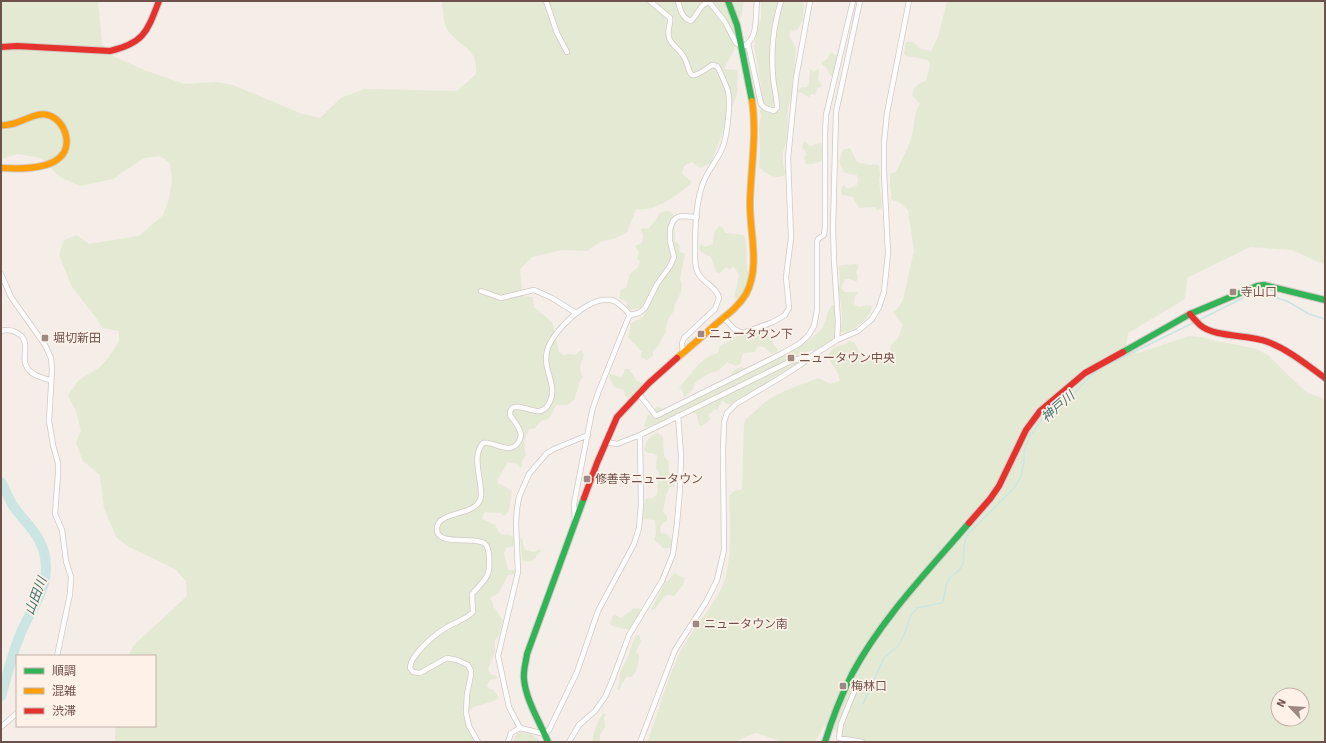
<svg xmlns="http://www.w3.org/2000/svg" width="1326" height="743" font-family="Signika,'Noto Sans JP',sans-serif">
  <rect width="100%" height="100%" fill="#f4ede8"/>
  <path fill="#e4e9d3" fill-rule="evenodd" d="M1 1H98L102 44 113 56 144 70 184 84 216 82 233 85 302 114 320 118 341 98 364 89 457 91 476 74C478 45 459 48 447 29 443 22 443 9 442 1H744L734 50 724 69 738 70 737 94 711 163 700 168 692 162 684 166 682 174 692 182C681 194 653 213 636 209L627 232 616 238 600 242 587 251 562 250 532 257 520 269 522 296 533 297 534 307 552 322 559 352 563 355 569 354 575 355 581 350 584 355C580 364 578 369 583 377L579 382 578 388 574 400 567 405H556C552 413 551 420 541 421L535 428 529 429 524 441C526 446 524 451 526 455L522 462V467L520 468 517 464 507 462V464L498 479V483L512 491 509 510 505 516 500 513 485 512 482 519 495 525 498 531 502 535C507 533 511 535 515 538L516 544 512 547 506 548 504 554 508 570H515V574L508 575 499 593 490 598 493 604V607C498 610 498 616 503 619L499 635 495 640V652L488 669 491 675H496L497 678 490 680 487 685 488 688 494 690 498 696V699L491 702 473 707 464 717 467 728 474 742H115V726H155V656H128L134 645 187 596 186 581 175 569 129 547 116 537 104 508 100 475 83 461 76 443 81 431 76 411 68 395 79 380 100 367 109 357 119 341V331L102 328 97 319 72 287 59 255 64 240 77 235 89 244 139 236 163 215 169 199 172 181 170 164 165 159 159 156 144 158 113 179 80 186 60 177 41 158 18 154 1 159Z
    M761 1H804L803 20 797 30 791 31 789 35 796 48 794 73 792 81 793 94 788 108 787 139 783 152V164L786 174C778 181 765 174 759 167L760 153 759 128 761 116 758 102 762 93 757 60 754 47 757 30 761 19Z
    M947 1H1325V265L1292 250 1250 247 1187 278 1185 299 1128 333 1126 347 1138 353 1189 336 1202 337 1215 341 1233 344 1257 349 1269 356 1292 379 1308 393 1325 399V742H843L834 729 824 726 816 740 813 742H782L757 733 750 735 734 742H647C660 710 667 675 684 645 695 626 711 609 721 589 733 565 730 523 729 496L734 491 742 489 744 424 746 419C753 414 758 408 764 403 778 392 802 384 819 378L830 384 840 381 838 374 827 356 834 347 847 344 848 341 854 342 860 353 872 361 890 351 891 345 898 338 903 325 893 312 898 308 903 300 914 251 908 210 900 203 890 199 892 196 890 186V174L896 172C902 159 910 146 913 131 915 121 914 113 920 104L912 95C914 86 918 83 926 81L930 64 928 60 907 56 904 54 906 42H913L921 49 931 51 938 37ZM1278 695H1302V719H1278Z
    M831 52 837 56V60L834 65 835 73 831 76 826 67 822 65 821 63 827 59Z
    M811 69 814 72 818 69 819 70 818 80 822 84V86L817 88 815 95 812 94 809 97C805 96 803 92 798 92V90L802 87H807L809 83 810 70Z
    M804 141 810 146 821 143 823 155 821 161 813 164H806L804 157 807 155 805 150 802 148Z
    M850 148 857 162 870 165 876 164 879 166 880 175 879 180 882 206 881 209 877 210 875 207 859 208 853 197 843 195 841 192 843 185 848 189 857 185 858 179 857 175 849 174 844 172 839 161 843 150Z
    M667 211H670L673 214 675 242 679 244 680 252 685 254 680 278 682 285 681 292 674 306V311C669 317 665 324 666 332 660 339 661 345 653 351V356L647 360 641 357 642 352 628 337 631 328 630 324C635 320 640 320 644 316L645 312 642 308 630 310 627 307V302L619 298 621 289 626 288 630 274 638 267 640 262 637 258 639 252 635 246 642 243 643 236 641 230 644 228 648 229C652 224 658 219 659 213Z
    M719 226 723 228 725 233 744 235C748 245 746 257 747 267 747 269 748 271 749 273 749 277 743 294 740 297 739 300 737 299 735 299L734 295C737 289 737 283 739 275L734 267 729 269 726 267 720 273 716 272 711 257 701 252 699 248 701 244 705 247 713 244 714 233Z
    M856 264 859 265 856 273 858 278 856 282 850 279H845L841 287 844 292H857V294L855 296 854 304 859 307 866 305 872 306C872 318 856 327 847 333L843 332 841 333 840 331C844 319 841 304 839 292 838 289 840 286 840 283 840 277 839 272 839 266 844 264 850 265 856 264Z
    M832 305H834L835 309 836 336 832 341 817 350 803 352 798 364 794 367 769 380 764 385 758 387 752 392 749 398 731 405 722 401 717 410 714 409 711 413 708 414 710 418 709 421 702 426 699 425 696 413H690L682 418 673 416 648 427H644L647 417 655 408 658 407 665 410H674L688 402 703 395 712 387 728 379 734 370 741 367 749 371C761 368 765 361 775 355 779 352 785 353 790 351 795 350 818 334 821 330 827 322 826 312 832 305Z
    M762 331C772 335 771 343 778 349L777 352 772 354 764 347 758 346 754 352 743 353 740 364 736 366 727 362 719 370 708 374 695 383 693 389 688 394 684 396 682 390 679 388C690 376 701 356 718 353L719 347 733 339 736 336 748 335Z
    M625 369H629L637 381 643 383 642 388 637 389 635 394 628 398 625 396 624 390 614 387 609 377 610 374 620 377 623 375Z
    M658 433 663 437 664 456 669 462V472L675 481 674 486 670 487 666 495 663 512 667 516V521C661 523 659 528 661 534L664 533 667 534 673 541 671 548H662L661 545 654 540 656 533 655 520 642 519C644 512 644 506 645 499L653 498 657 494 659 472 656 468 657 455 653 453H648L644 450C646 441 649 435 658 433Z
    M520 538 523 539V545L526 550 534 552 540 549 541 551 536 556V558C531 562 528 563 522 560Z
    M674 573 685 578 683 585 674 596 667 595 662 599 655 609 651 610 665 582 669 580Z
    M634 608 641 609C640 618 633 621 631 629H624L612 626 610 623 613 616 615 615 621 618Z
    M637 635H639L641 641 636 652 639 655C639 663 637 671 632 677H627L622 683 619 690 617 689C620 684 619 680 620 674 621 668 625 664 627 659 631 651 631 642 637 635Z
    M604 713 606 715 604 717 605 727 600 735V742H592C593 735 598 718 604 713Z
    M521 732 531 734 542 742H512L517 733Z"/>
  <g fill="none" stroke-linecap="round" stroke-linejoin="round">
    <path stroke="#cbe5e2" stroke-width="1.5" d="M1199 320 1249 295H1261L1270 296 1287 301 1309 314 1325 319
      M863 704 884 658 899 645 904 635 911 615 917 608 942 603C947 594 943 588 949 579 953 573 961 572 963 563 965 554 962 545 967 535L1014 488 1021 476 1024 462V451L1030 436 1042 420 1071 397 1088 378 1103 367 1195 322"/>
    <path stroke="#cbe5e2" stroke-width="10" d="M1 482C5 489 8 497 12 504 21 519 37 530 43 549 55 586 29 608 18 640 11 658 7 677 1 696"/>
    <defs>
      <path id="street" d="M546 1 557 33 567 52
        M650 1 670 18C671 24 667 30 669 37 670 44 678 48 682 54 694 71 683 86 712 65L717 66C721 73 725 83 728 91 731 103 727 140 721 151 715 163 706 173 702 186 695 207 695 233 695 255 695 261 695 268 698 273 703 283 717 287 719 298L715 309 684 338 682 343 683 354
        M678 1C680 10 682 18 691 21 697 16 701 1 710 3L725 22 736 43 742 47C759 40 755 17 757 1
        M748 44 761 104 765 108 774 111 777 108C777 98 774 88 773 77 771 49 773 28 781 1
        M1 274 11 297 45 345 51 358 52 370 49 421 53 445 58 463V474L55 514 62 530 66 561 71 577 70 594 57 656
        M481 291 501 298 534 290 552 298 576 313
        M724 318 734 329 743 333 773 322 785 315 789 308 786 277 791 238 788 158 796 78 810 1
        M1 331C10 328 24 333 25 344 26 353 22 361 28 369 33 376 43 378 50 380
        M837 340 838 322 834 261 833 228 836 112 860 1
        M639 394 656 416 781 354 799 344 808 336 814 326 817 310V242L818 239 824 235 825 227V133L826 115 853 1
        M606 442 617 444 640 435 791 361 810 356
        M575 521 574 504 592 411 598 393 627 321 630 315 639 313 645 308 657 284 670 266 674 257 670 241V229L673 221 676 218 681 216 697 217
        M847 684 856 687 841 724 839 738 862 742
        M1 727 17 713
        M520 728 509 707 498 656 518 572 516 524 517 509 519 497 529 474 547 453 554 449 588 435
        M478 742 469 726 466 713 467 694 471 675V671L468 665 457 660 447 658 420 673 413 672 410 668C410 656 433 636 444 629 453 623 465 620 473 612L472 594C484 580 491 578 489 557 489 552 488 546 484 543 475 536 435 547 437 528 438 510 479 517 481 496 482 480 471 456 483 443 494 441 509 455 518 443 526 433 515 423 510 415V412L512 408C523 402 539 420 548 405 560 387 542 371 547 351 552 331 588 296 611 300 619 302 625 309 630 315
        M508 742 511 733 520 728 545 734 549 730 577 672 598 611 634 544 639 528 641 505 640 435
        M569 742 579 725 595 711 605 697 612 681 629 635 662 581 673 554 677 523 680 489 681 455 678 416
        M640 742 675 650 706 602 717 580 724 550 723 451 724 422 727 413 736 404 783 376 800 365 812 356 837 340 858 331 872 319 879 307 884 292 888 253 884 172V143L887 113 909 1"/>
      <path id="fast" d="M728 1 737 25 752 101
        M1123 352 1190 314 1257 286 1264 285 1325 300
        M548 742C540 722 526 701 524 679 523 671 526 662 527 654L584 498
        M825 742C832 719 841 696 852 674 882 618 928 571 969 523"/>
      <path id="slow" d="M1 125C18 127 33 111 48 115 66 120 74 148 58 159 45 169 17 169 1 168
        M677 358C690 347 703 336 716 324 727 315 739 306 746 294 761 266 749 231 750 201 751 167 757 134 752 101"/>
      <path id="jam" d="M1 47 17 46 110 51C144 43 147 32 159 1
        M1190 314C1193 318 1197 322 1200 325 1215 338 1249 334 1268 342 1289 350 1307 365 1325 378
        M584 498 597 463 617 417 649 383 677 358
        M969 523 990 499 999 486 1026 430 1040 411 1085 373 1123 352"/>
    </defs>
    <use href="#street" stroke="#d2c9c5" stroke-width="6"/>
    <use href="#fast" stroke="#d3c9c4" stroke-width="8"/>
    <use href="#slow" stroke="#d3c9c4" stroke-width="8"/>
    <use href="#jam" stroke="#d3c9c4" stroke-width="8"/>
    <use href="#street" stroke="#fdfcfc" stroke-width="4.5"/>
    <use href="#fast" stroke="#30b455" stroke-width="6"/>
    <use href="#slow" stroke="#ff9f0a" stroke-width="6"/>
    <use href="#jam" stroke="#e5322d" stroke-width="6"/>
  </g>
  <g fill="#9e8882" stroke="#fdf1e8" stroke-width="1.5">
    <rect x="1229" y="288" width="8" height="8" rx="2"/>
    <rect x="697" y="330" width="8" height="8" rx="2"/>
    <rect x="41" y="334" width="8" height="8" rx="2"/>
    <rect x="787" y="354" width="8" height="8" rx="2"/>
    <rect x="583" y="475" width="8" height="8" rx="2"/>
    <rect x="692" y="620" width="8" height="8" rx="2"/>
    <rect x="839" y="682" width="8" height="8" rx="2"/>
  </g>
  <g text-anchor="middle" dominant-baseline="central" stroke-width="3.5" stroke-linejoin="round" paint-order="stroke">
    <g font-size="12" fill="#6f514b" stroke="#fdf1e8" text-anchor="start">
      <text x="1241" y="292">寺山口</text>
      <text x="709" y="334">ニュータウン下</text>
      <text x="53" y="338">堀切新田</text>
      <text x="799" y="358">ニュータウン中央</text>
      <text x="595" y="479">修善寺ニュータウン</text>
      <text x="704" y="624">ニュータウン南</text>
      <text x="851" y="686">梅林口</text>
    </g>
    <g font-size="13" font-style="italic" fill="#417472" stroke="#fdf1e8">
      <text transform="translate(1058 407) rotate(-41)">神戸川</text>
      <text transform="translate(36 596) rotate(-69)">山田川</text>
    </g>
  </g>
  <rect width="1326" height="743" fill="none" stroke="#6f514b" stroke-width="4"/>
  <rect x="16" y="655" width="140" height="72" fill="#fdf1e8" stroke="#c4b1a9"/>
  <rect x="24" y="668" width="20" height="6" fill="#30b455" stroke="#c4b1a9"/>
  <text x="52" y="675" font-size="12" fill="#6f514b">順調</text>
  <rect x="24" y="688" width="20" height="6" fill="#ff9f0a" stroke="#c4b1a9"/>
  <text x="52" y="695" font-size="12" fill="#6f514b">混雑</text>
  <rect x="24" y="708" width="20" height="6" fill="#e5322d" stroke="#c4b1a9"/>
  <text x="52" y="715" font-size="12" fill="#6f514b">渋滞</text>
  <g transform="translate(1290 707) rotate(295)"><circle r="19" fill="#fdf1e8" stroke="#c4b1a9"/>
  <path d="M0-3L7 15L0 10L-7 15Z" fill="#9e8882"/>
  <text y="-6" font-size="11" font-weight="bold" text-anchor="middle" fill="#6f514b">N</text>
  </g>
</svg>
